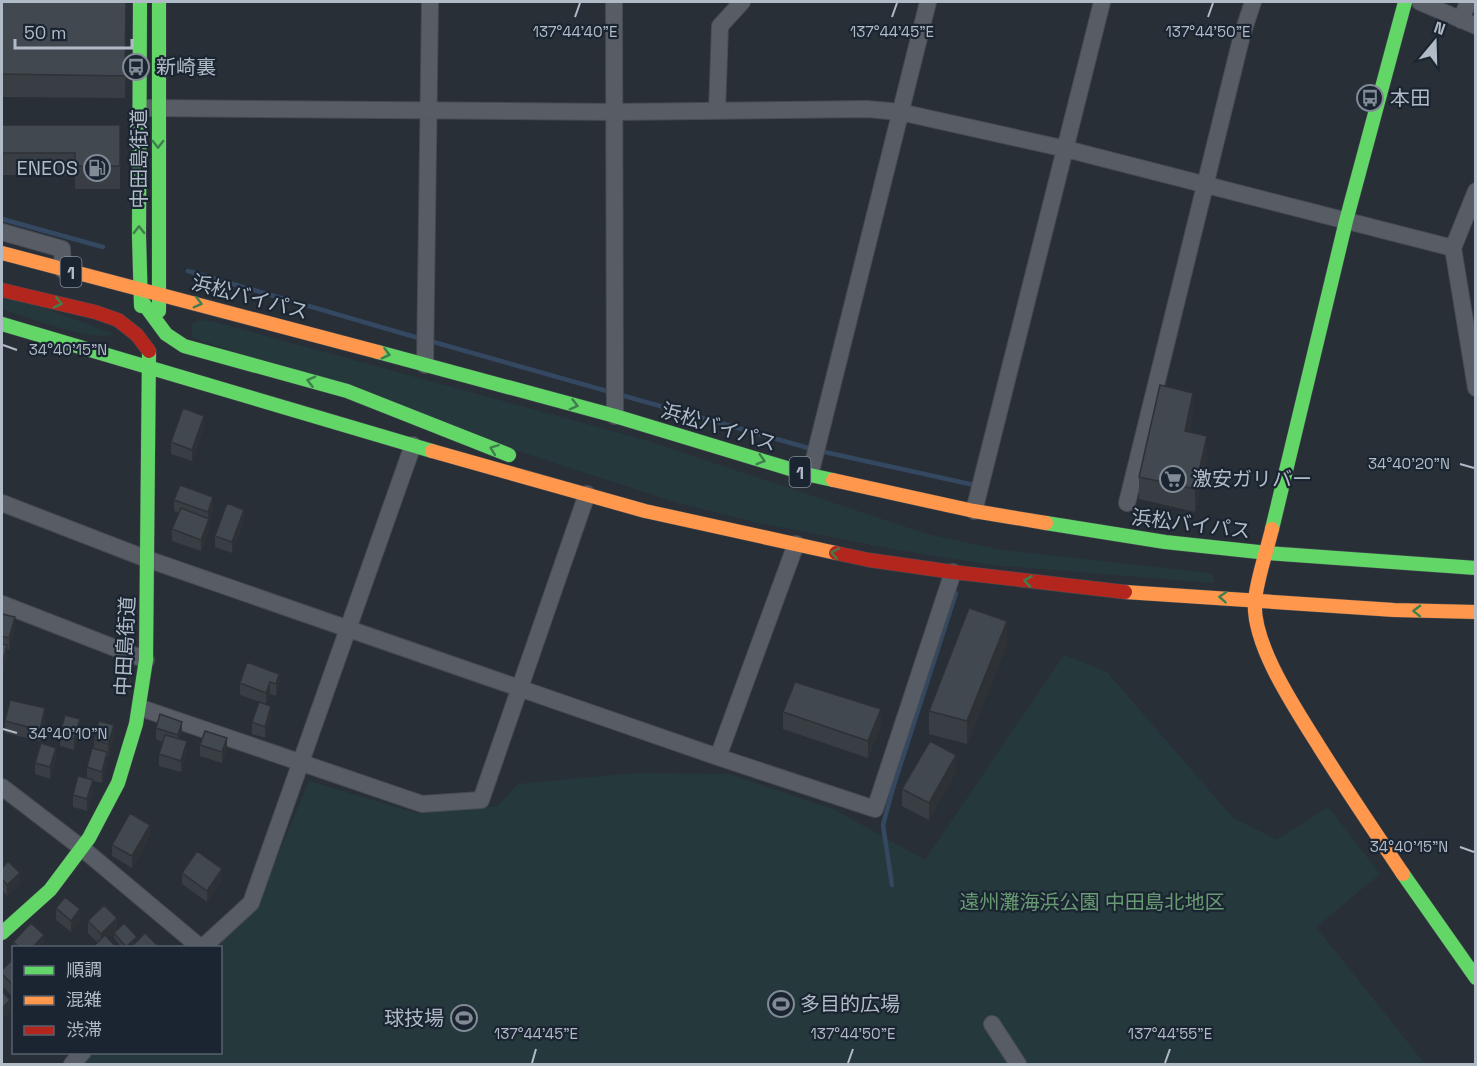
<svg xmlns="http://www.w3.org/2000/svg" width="1477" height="1066" font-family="'Space Grotesk','Noto Sans JP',sans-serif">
  <rect width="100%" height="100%" fill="#282f37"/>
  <path fill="#25393d" d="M2 296 44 308 114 334C92 343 26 316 2 309Z
    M201 320 215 322 645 440 927 534 1002 550 1209 573 1214 577V583L991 565 898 550 759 523 675 502 503 446 192 337V324Z
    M1064 655 1107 672 1233 818 1277 840 1328 807 1380 874 1316 927 1425 1064H82L92 1053 220 1052V948L210 947 257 906 309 781 416 813 498 806 518 784 636 773 729 774 835 810 925 860Z"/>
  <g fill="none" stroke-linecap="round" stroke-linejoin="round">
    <path stroke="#344861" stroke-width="4.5" d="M2 219 103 247
      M188 271 422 339
      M430 341 812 449
      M820 451 974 485
      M892 885 883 825 893 788 956 593"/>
    <defs>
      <path id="street" d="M614 2 615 416
        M1420 2 1476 26
        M1461 20 1468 2
        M148 108 614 112 867 109 900 112 1066 149 1453 248
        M717 111 720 26 742 2
        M1476 191 1453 248 1476 388
        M2 232 62 249 63 270
        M425 365 430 2
        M810 475 928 2
        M2 503 147 559 718 757 875 809 953 572
        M1127 503 1242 35 1253 2
        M974 511 1102 2
        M2 604 146 660
        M141 708 422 804 481 800 587 494
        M718 757 796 544
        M2 787 83 849 201 948
        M202 948 251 903 413 445
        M992 1024 1018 1064
        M72 1064 83 1052"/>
      <path id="fast" d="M140 2 139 236 141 306
        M159 2V311
        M141 300 166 334 184 346 347 391 509 455
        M2 324 432 451
        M378 352 615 416 810 475 833 480
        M1046 523 1165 542 1268 553 1476 568
        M1272 529 1346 221 1405 2
        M1403 874 1476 978
        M2 933 50 890 89 838 118 783 136 724 146 660 149 352"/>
      <path id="slow" d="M2 253 378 352
        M432 451 645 511 836 553
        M833 480 974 511 1046 523
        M1272 529C1267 550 1257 579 1255 600 1251 644 1297 711 1320 748 1347 791 1375 832 1403 874
        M1125 592 1394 610 1476 612"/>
      <path id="jam" d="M2 290 95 312 118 320 137 335 149 351
        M836 553 869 560 953 572 1125 592"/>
    </defs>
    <use href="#street" stroke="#464b52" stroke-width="18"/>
    <use href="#fast" stroke="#464b52" stroke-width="15"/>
    <use href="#slow" stroke="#464b52" stroke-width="15"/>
    <use href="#jam" stroke="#464b52" stroke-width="15"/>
    <use href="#street" stroke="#585d65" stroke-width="16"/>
    <use href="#fast" stroke="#63d668" stroke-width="14"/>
    <use href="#slow" stroke="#ff974d" stroke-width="14"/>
    <use href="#jam" stroke="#b3261e" stroke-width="14"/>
  </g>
  <path fill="#393e44" d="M2 2H126L125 98 2 97Z
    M2 125H120V189H75V176L2 175Z
    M1193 415 1189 432 1207 459 1195 512 1139 499V477Z
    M204 427 192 461 171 454V442Z
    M174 500 213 509 209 521V530L201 551 172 541V529L179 513 174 511Z
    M244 521 232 553 215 547V536Z
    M2 614 15 629 9 650 7 649V657L2 678Z
    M1007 644 967 744 929 734V711Z
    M247 662 279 685 276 696 270 694 266 704 240 695V683Z
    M783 712 881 726 868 758 783 729Z
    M271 718 265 738 252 734V722Z
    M45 720 40 741 5 733V721Z
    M156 728 182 733 180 739 187 753 181 772 159 766V754L163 742 156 739Z
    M80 730 74 750 60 746V734Z
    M114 736 108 756H107V764L102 783 93 781V792L87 811 73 807V795L87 778V767L94 748V740Z
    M200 745 227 750 222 763 200 756Z
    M56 759 50 779 35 774V763Z
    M956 772 929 820 902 806V789Z
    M150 836 132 868 112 856V845Z
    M2 868 20 884 7 896 2 890Z
    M182 873 222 880 207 902 182 884Z
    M56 908 80 921 71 932 56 920Z
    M88 921 117 929 137 941 159 948H122L114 938V933L108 938 97 942 88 933Z
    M13 942 44 947 14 948V953Z
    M14 963V998L2 986V970Z"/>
  <path fill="#2e3237" d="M1193 393V415L1185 453V431Z
    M204 416V427L192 461V450Z
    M1207 436V459L1195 512V489Z
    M213 497V509L209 521V530L201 551V540L208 522V512Z
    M244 510V521L232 553V542Z
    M15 617V629L9 650V638Z
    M1007 621V644L967 744V721Z
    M7 645V657L2 678V666Z
    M279 674V685L276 696V684Z
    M270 682V694L266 704V693Z
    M271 706V718L265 738V727Z
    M45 708V720L40 741V730Z
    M881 709V726L868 758V741Z
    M80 719V730L74 750V739Z
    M182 722V733L178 747V735Z
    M114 725V736L108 756V744Z
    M227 738V750L222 763V752Z
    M187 741V753L181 772V761Z
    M56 748V759L50 779V767Z
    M107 752V764L102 783V772Z
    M956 755V772L929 820V803Z
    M93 780V792L87 811V799Z
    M150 825V836L132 868V856Z
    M222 869V880L207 902V891Z
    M20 873V884L7 896V885Z
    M80 909V921L71 932V921Z
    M117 918V929L101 946V934Z
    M44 935V947L32 948Z
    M137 937V943L132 948H126Z
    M10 1000V1011L2 1020V1008Z"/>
  <path fill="#42484f" stroke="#2e3237" stroke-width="1.5" d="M2 2H126L125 76 2 74Z
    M2 125H120V166H75V153H2Z
    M1160 385 1193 393 1185 431 1207 436 1195 489 1139 477Z
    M183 408 204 416 192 450 171 442Z
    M180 485 213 497 208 512 174 500Z
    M227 503 244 510 232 542 215 536Z
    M181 508 209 519 201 540 172 529Z
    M969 608 1007 621 967 721 929 711Z
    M2 614 15 617 9 638 2 636Z
    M2 644 7 645 2 666Z
    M247 662 279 674 276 684 270 682 266 693 240 683Z
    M795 682 881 709 868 741 783 712Z
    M10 700 45 708 40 730 5 721Z
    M259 702 271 706 265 727 252 722Z
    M160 714 182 722 178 735 156 728Z
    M65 715 80 719 74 739 60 734Z
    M99 721 114 725 108 744 94 740Z
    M205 731 227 738 222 752 200 745Z
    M165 735 187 741 181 761 159 754Z
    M930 741 956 755 929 803 902 789Z
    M41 743 56 748 50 767 35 763Z
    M92 748 107 752 102 772 87 767Z
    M78 776 93 780 87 799 73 795Z
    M130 813 150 825 132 856 112 845Z
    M197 851 222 869 207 891 182 873Z
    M8 861 20 873 7 885 2 879V868Z
    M65 897 80 909 71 921 56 908Z
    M104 905 117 918 101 934 88 921Z
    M31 923 44 935 32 948H20L13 942Z
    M124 923 137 937 126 947 114 933Z
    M145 933 159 947V948H132L131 947Z
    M105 935 117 948H92Z
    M11 961 14 963V986L2 974V970Z
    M2 991 10 1000 2 1008Z"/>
  <defs><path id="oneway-chevron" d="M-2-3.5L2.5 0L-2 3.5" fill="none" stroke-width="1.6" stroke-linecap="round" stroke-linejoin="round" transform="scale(1.5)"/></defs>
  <g stroke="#3f7e4d">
    <use href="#oneway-chevron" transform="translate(158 144) rotate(90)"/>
    <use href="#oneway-chevron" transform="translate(139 230) rotate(-90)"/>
    <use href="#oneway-chevron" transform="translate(58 303) rotate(13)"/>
    <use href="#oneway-chevron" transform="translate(198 303) rotate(15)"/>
    <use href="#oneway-chevron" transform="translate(386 354) rotate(15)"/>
    <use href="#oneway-chevron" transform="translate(311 381) rotate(-165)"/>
    <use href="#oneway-chevron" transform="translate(574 405) rotate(15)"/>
    <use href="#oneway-chevron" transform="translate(494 449) rotate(-159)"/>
    <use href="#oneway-chevron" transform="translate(761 460) rotate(17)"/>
    <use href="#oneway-chevron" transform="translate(835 553) rotate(-168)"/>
    <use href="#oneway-chevron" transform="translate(1028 581) rotate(-173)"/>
    <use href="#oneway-chevron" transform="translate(1223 597) rotate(-176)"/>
    <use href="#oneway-chevron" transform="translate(1417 611) rotate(-179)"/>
  </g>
  <path fill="none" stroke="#b1bbc8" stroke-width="2" d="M575 17 580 3M892 17 897 3M1208 17 1213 3M3 345 17 350M1460 464 1474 468M3 729 17 733M1460 847 1474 852M532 1063 536 1049M848 1063 853 1049M1165 1063 1170 1049"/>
  <defs>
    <symbol id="bus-ring" viewBox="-11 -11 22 22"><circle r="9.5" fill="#1b2532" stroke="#818a95" stroke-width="1.5"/><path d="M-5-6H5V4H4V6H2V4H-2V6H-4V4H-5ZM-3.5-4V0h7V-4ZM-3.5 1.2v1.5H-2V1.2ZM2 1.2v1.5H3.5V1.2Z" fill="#818a95"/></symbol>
    <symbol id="fuel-ring" viewBox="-11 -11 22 22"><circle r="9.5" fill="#1b2532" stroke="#818a95" stroke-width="1.5"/><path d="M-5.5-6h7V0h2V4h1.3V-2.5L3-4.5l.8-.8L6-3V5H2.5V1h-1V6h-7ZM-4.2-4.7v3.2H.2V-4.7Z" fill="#818a95"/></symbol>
    <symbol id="supermarket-ring" viewBox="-11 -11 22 22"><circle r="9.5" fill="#1b2532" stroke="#818a95" stroke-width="1.5"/><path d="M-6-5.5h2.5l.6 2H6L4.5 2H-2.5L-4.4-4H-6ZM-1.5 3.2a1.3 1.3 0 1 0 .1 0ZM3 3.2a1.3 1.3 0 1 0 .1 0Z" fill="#818a95"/></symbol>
    <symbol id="stadium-ring" viewBox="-11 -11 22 22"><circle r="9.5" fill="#1b2532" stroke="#818a95" stroke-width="1.5"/><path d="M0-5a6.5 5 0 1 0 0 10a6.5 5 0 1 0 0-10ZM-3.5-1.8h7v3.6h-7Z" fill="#818a95"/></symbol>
  </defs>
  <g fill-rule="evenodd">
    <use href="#bus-ring" x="121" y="52" width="30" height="30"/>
    <use href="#bus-ring" x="1355" y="83" width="30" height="30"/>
    <use href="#fuel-ring" x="82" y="153" width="30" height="30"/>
    <use href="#supermarket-ring" x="1158" y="464" width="30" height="30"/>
    <use href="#stadium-ring" x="766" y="989" width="30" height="30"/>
    <use href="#stadium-ring" x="449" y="1003" width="30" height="30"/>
  </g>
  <g text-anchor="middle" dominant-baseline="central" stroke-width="4.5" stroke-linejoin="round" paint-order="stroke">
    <g fill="#1b2532" stroke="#848e9b" stroke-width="1.5">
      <rect x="60.5" y="257" width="21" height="30" rx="4.5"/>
      <rect x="789.5" y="457" width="21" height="30" rx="4.5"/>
    </g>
    <g font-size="18" font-weight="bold" fill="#b1bbc8">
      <text x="71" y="272">1</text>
      <text x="800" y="472">1</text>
    </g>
    <g font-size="20" fill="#b1bbc8" stroke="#1b2532" text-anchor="start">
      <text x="156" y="67">新崎裏</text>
      <text x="1390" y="98">本田</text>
      <text x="78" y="168" text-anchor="end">ENEOS</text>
      <text x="1192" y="479">激安ガリバー</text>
      <text x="800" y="1004">多目的広場</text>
      <text x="444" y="1018" text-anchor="end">球技場</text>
    </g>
    <g font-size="20" fill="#b1bbc8" stroke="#1b2532">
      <text transform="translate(139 159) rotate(-90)">中田島街道</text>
      <text transform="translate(250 297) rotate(15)">浜松バイパス</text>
      <text transform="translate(719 427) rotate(17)">浜松バイパス</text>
      <text transform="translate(1191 524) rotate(7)">浜松バイパス</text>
      <text transform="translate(125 646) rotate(-87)">中田島街道</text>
    </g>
    <g font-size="20" fill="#689a72" stroke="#1b2532">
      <text x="1092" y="902">遠州灘海浜公園 中田島北地区</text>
    </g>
  </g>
  <g font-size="15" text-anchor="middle" fill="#b1bbc8" stroke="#1b2532" stroke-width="4.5" stroke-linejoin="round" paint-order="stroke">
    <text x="575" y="37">137°44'40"E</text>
    <text x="892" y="37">137°44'45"E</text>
    <text x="1208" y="37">137°44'50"E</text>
    <text x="68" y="355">34°40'15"N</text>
    <text x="1409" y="469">34°40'20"N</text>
    <text x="68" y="739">34°40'10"N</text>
    <text x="1409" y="852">34°40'15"N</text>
    <text x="536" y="1039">137°44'45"E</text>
    <text x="853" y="1039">137°44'50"E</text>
    <text x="1170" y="1039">137°44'55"E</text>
  </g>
  <rect width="1477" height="1066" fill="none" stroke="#b1bbc8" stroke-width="6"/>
  <rect x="12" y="946" width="210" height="108" fill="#1b2532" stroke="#57616e" stroke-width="1.5"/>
  <rect x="24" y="966" width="30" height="9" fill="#63d668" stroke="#57616e" stroke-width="1.5"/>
  <text x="66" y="976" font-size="18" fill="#b1bbc8">順調</text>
  <rect x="24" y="996" width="30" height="9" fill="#ff974d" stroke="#57616e" stroke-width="1.5"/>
  <text x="66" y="1006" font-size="18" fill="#b1bbc8">混雑</text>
  <rect x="24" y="1026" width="30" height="9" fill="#b3261e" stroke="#57616e" stroke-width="1.5"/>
  <text x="66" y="1036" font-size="18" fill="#b1bbc8">渋滞</text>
  <g transform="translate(1435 42) rotate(19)" stroke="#1b2532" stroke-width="4.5" paint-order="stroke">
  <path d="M0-4.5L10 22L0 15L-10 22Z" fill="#b1bbc8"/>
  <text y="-9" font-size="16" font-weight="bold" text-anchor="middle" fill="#b1bbc8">N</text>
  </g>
  <path d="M15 39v9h117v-9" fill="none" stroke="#b1bbc8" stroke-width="3"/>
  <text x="24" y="39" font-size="18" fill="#b1bbc8" stroke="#1b2532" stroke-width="4.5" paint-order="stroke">50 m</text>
</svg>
